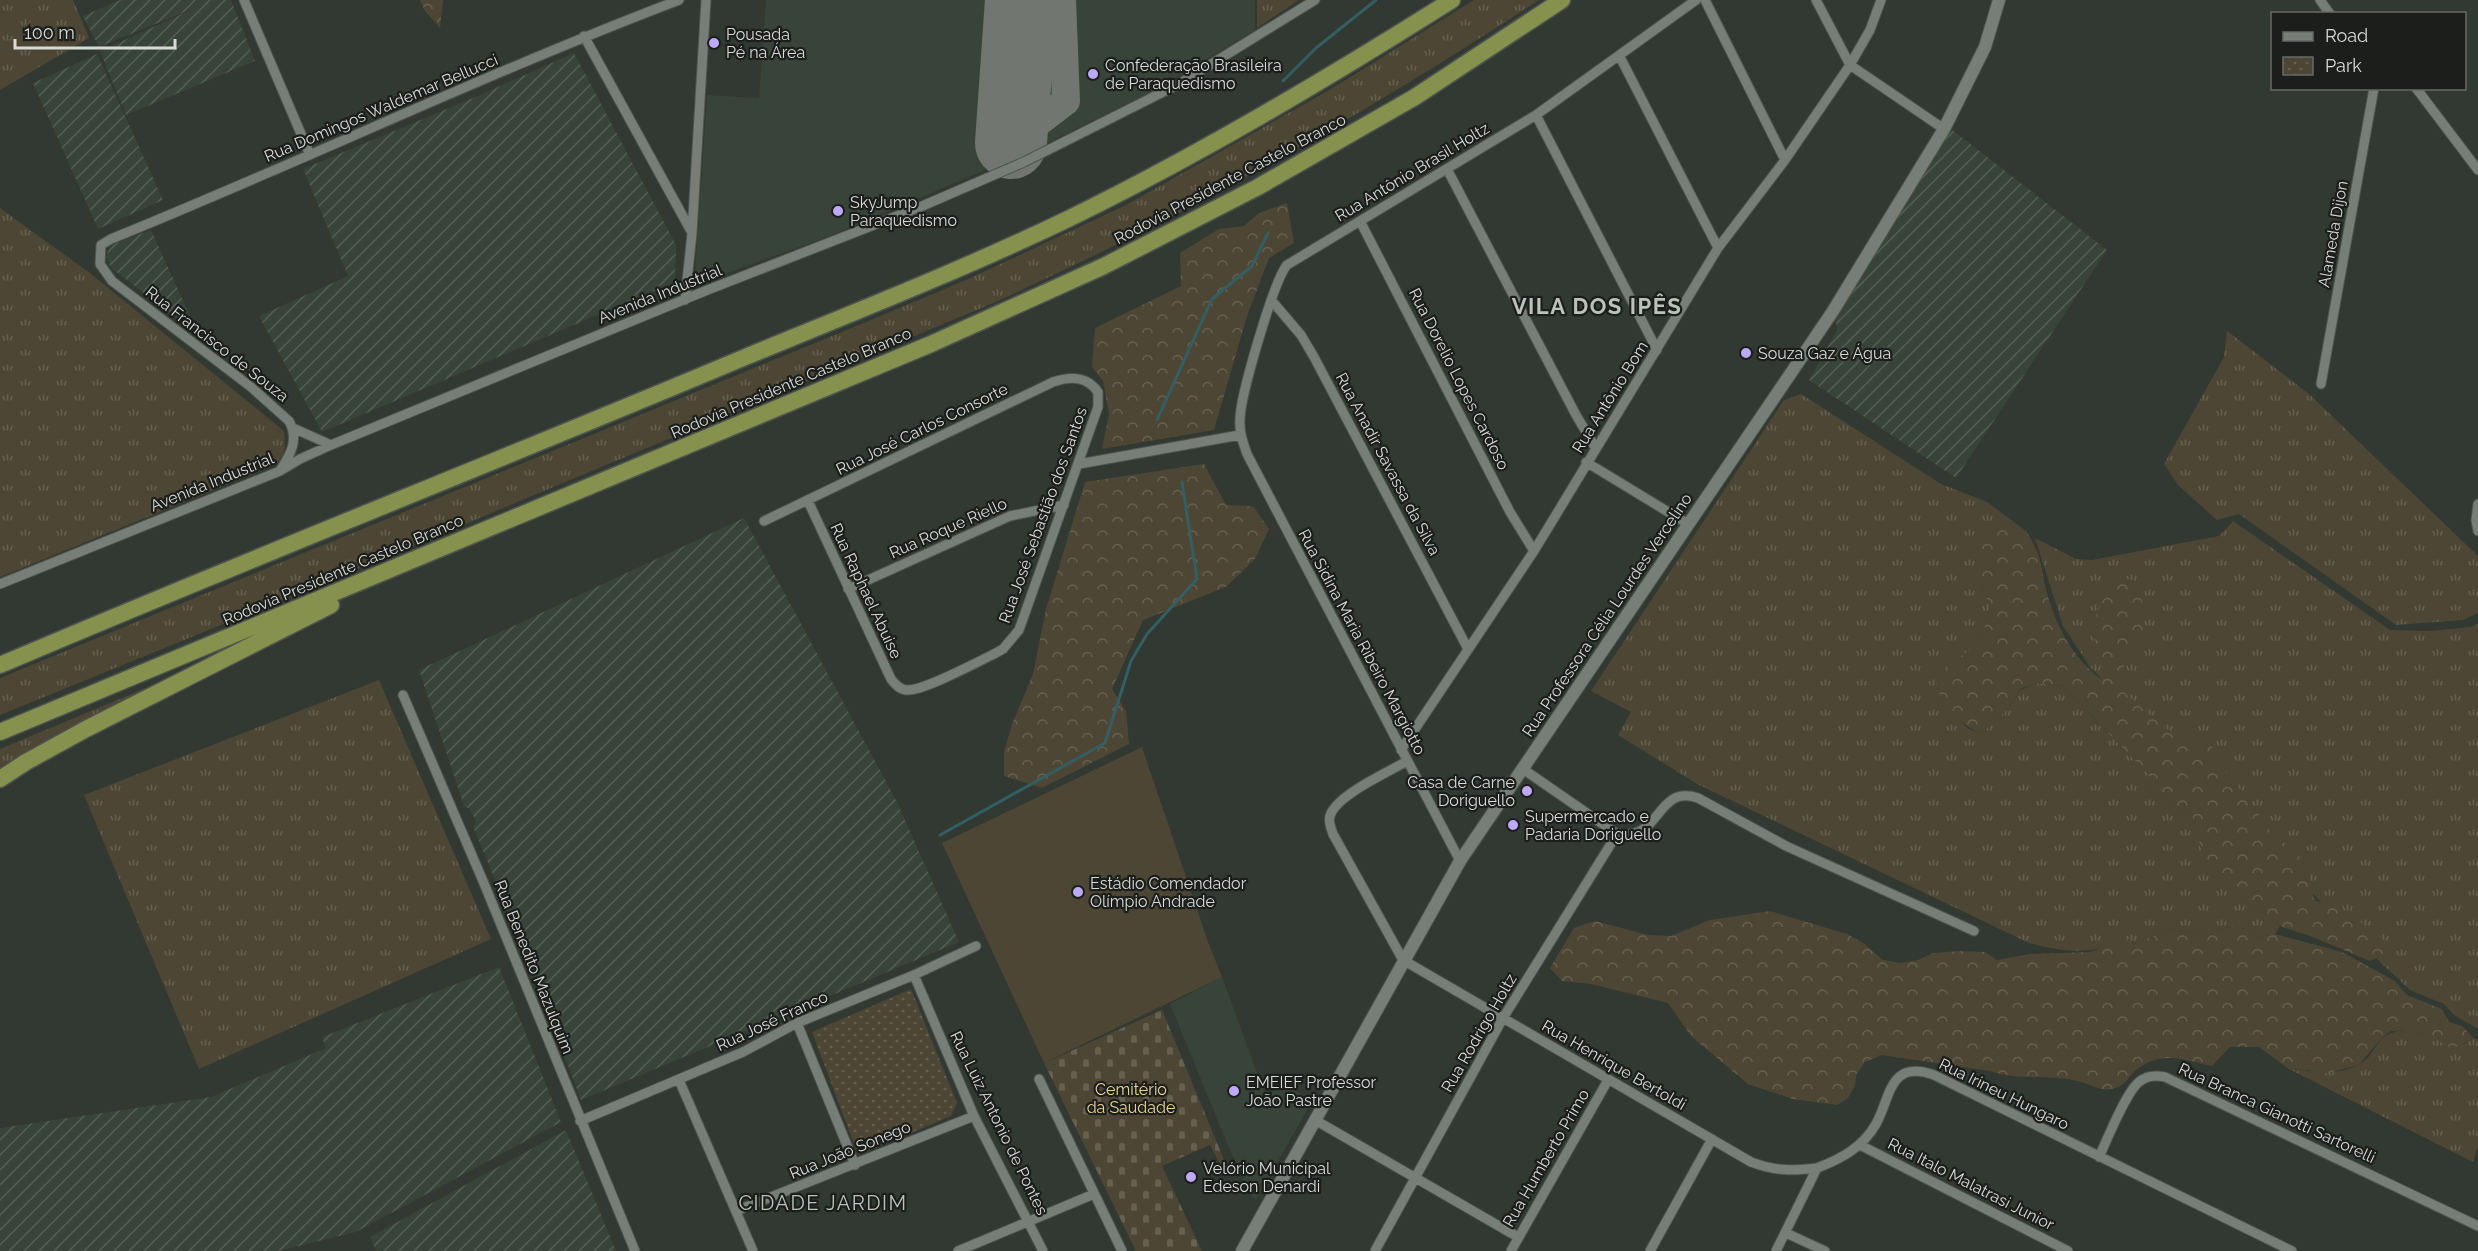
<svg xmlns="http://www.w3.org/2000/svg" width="2478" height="1251" font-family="Raleway,sans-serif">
  <defs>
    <pattern id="industrial-furrows" width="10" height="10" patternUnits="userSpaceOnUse" patternTransform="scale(1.5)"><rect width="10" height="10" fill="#384439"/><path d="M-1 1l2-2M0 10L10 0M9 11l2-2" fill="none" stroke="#545e55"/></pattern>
    <pattern id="grass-tufts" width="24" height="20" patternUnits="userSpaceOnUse" patternTransform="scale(1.5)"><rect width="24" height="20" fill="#4e4634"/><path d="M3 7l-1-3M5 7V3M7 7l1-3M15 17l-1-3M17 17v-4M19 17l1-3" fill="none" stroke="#676051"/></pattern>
    <pattern id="forest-crowns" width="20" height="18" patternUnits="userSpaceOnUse" patternTransform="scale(1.5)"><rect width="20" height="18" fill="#4e4634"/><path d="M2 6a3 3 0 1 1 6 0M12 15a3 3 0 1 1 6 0" fill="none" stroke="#676051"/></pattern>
    <pattern id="cemetery-stones" width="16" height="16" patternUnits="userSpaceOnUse" patternTransform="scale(1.5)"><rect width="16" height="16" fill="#4e4634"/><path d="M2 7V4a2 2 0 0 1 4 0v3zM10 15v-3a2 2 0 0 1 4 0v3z" fill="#676051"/></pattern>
    <pattern id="park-dots" width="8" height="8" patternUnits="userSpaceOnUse" patternTransform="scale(1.5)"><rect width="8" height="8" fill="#4e4634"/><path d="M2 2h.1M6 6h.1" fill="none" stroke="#676051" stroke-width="1.8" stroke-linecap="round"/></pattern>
  </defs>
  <rect width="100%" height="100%" fill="#323832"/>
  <path fill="#384439" d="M766 0H1255V30L1162 86 1035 149 832 235 709 280 695 272 707 95 759 98Z
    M1222 977 1267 1100 1278 1082 1313 1100 1256 1199 1252 1197 1229 1148 1170 1004Z"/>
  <path fill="url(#industrial-furrows)" d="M120 0H231L255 61 126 115 100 51 202 5 99 47 83 16Z
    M574 53 676 245 675 282 322 432 259 316 348 276 303 169 473 98Z
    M97 54 163 200 98 229 33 83Z
    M1950 128 2107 250 1956 478 1809 380 1837 330 1835 317Z
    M151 230 198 334 111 268 106 257 110 245Z
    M744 518 897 802 959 942 581 1100 527 956 473 827 476 822 470 809 464 806 419 670Z
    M499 967 561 1122 356 1232 279 1251H0V1128L211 1097 326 1048 322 1037Z
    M566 1130 616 1251H376L370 1237Z"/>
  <path fill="url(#grass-tufts)" d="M0 0H73L89 38 0 90Z
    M1257 0H1299L1257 28Z
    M1474 0H1539C1364 115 1182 218 991 304L324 583 0 715V678L859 325 966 280 1126 205 1331 89Z
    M0 208 91 274 284 431C285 446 287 455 275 465L0 577Z
    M2227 331 2309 394 2478 556V613L2463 620 2396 625 2239 514 2217 520 2178 485 2164 464 2224 357Z
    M1801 394 1941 484 1987 502 2026 531 2003 525 1980 581 1990 608 1980 642 1965 655 1941 698 1967 728 1981 734 2011 706 2020 690 2036 683 2063 686 2148 774 2152 790 2193 818 2199 837 2243 899 2280 926 2275 934 2260 937 2250 930 2234 926 2197 934 2172 929 2134 944 2129 939C2090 955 2069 953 2029 943L1699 785 1618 735 1631 712 1591 691 1784 400Z
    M2233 521 2390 630 2429 631 2471 627 2478 624V1029L2454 1015 2444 1004 2410 990 2381 963 2090 667 2063 626 2035 538 2076 559 2092 560 2219 536Z
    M184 672 0 774V749Z
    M379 680 491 939 199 1069 84 795Z
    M2408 1030 2464 1044 2474 1038 2478 1040V1146L2473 1162 2289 1069C2313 1070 2335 1077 2358 1065 2381 1053 2371 1032 2408 1030Z"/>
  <path fill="url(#forest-crowns)" d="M420 0H443L440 28 425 11Z
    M1287 203 1294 243 1269 258 1247 316 1214 430 1102 449 1109 414 1103 381 1092 367 1095 328 1181 286 1180 253 1219 229 1244 226 1259 213Z
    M1204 464 1226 505 1253 506 1269 529 1255 559 1226 587 1143 620 1112 689 1126 711 1129 744 1042 788 1004 776V752L1012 724 1033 674 1046 609 1085 482Z
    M2003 525 2026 531C2043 557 2040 565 2047 593 2056 626 2073 658 2101 679L2108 666C2104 658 2097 649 2095 640 2089 621 2106 591 2118 577L2132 580 2146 610 2140 647 2126 658 2117 687C2140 704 2157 725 2182 738 2193 743 2209 740 2216 751 2220 757 2222 765 2226 772 2233 782 2242 791 2249 801 2266 823 2268 837 2296 849L2309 875 2314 900C2339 907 2367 924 2386 942L2387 953 2370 961 2310 936 2280 926 2243 899 2219 879 2204 859 2193 818 2152 790 2148 774 2063 686 2036 683 2020 689 2011 706 1981 734C1960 724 1934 700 1936 675L1980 642 1990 608 1980 581 1977 541Z
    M1770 911 1847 934 1863 943 1883 960 1901 963 1918 960 1933 953 1959 951 1985 952 1997 960 2029 954 2090 952 2129 939 2134 944 2172 929 2197 934 2234 926 2250 930 2260 937 2275 934 2342 952 2395 981 2407 995 2442 1009 2449 1022 2462 1026 2474 1038 2454 1048 2446 1046 2435 1038 2420 1033 2408 1030 2391 1031 2379 1041 2359 1065 2320 1075 2309 1070 2289 1069 2259 1047H2230L2212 1066C2184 1060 2163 1050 2137 1069 2129 1076 2124 1087 2112 1089 2100 1092 2088 1083 2077 1081 2048 1074 2018 1081 1990 1071L1882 1055 1865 1062 1856 1075 1855 1086 1848 1098 1837 1105 1793 1099 1748 1084 1691 1036 1668 1003 1591 984 1562 981 1550 968 1574 928 1595 921 1648 935 1671 936 1710 920Z"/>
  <path fill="url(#cemetery-stones)" d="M1162 1010 1230 1174 1226 1175 1210 1145 1162 1166 1202 1251H1136L1044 1063Z"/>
  <path fill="url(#park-dots)" d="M911 989 957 1103 951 1116 868 1151 856 1149 812 1032Z"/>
  <path fill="#4e4634" d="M1142 747 1208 942 1222 977 1044 1063 942 843Z"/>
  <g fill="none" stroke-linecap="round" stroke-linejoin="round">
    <path stroke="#325e64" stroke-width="3" d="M1283 81 1316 48 1376 0
      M1157 420 1212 299 1252 266 1268 233
      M940 835 1105 743 1131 661 1147 634 1197 579 1182 482"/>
    <path stroke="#717671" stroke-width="28" d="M1018 40 1055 0
      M1011 143 1066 101 1062 0"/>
    <path stroke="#717671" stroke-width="72" d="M1011 143 1021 0"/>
    <defs>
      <path id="street" d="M244 0 310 155
        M1705 0 1785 160
        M1816 0 1850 65 1944 129
        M2320 0 2330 14
        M584 36 691 231
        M1620 57 1718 248
        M2416 88 2478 170
        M1536 115 1657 350
        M1447 169 1576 415 1595 447
        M1360 221 1510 512 1534 551
        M685 300 692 233 706 0
        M1272 301 1301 335 1314 357 1468 649
        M2321 384 2374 88
        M293 428 331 445
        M1586 462 1688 524
        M1079 464 1240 435
        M281 469C291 454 299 439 289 421L251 387 112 281 100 264 101 245 111 239C301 162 487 73 679 0
        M2478 504 2476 520 2478 531
        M764 521 1053 382C1071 376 1087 376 1098 392V407L1019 630 1003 649 994 654C977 662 922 692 906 690 899 689 895 684 891 679L808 501
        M0 584 280 471 300 459 331 445 705 291 920 207 1024 162 1179 84 1315 0
        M848 589 1010 516 1064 505
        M403 695 483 881 635 1251
        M1401 750 1534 551 1718 248 1785 160 1850 65 1870 30 1881 0
        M1407 761C1389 772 1336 795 1330 816 1328 822 1331 828 1333 834L1403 960 1751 1162C1774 1171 1793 1171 1817 1168
        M1523 769 1617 834C1663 841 1655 784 1698 798L1786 846 1974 931
        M1460 861 1247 454C1243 442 1239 432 1240 419 1240 397 1274 280 1287 265L1536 115 1696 0
        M914 975 974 1116 1043 1251
        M797 1023 855 1165
        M1039 1079 1122 1251
        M679 1080 753 1251
        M1315 1120 1518 1237
        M580 1121 743 1052 797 1023 914 975 976 946
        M1860 1145 2068 1251
        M2099 1157C2107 1140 2126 1092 2139 1082 2147 1075 2156 1075 2165 1077L2478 1226
        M736 1211 974 1116
        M1786 1233 1825 1251
        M958 1251 1094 1194
        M1375 1251 1503 1018 1617 834
        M1511 1251 1608 1080
        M1650 1251 1712 1139
        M1776 1251 1817 1168C1841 1159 1863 1147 1876 1124 1891 1097 1889 1059 1934 1075L2292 1251"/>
      <path id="secondary" d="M1242 1251 1460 861 1833 311 1944 129 1985 47 1999 0"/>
      <path id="highway" d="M0 665C246 560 496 462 743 358 852 313 962 270 1068 219 1201 154 1327 79 1452 0
        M0 732 931 344 1104 266 1258 187 1415 97 1562 0
        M0 779 26 762 86 729 331 605"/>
    </defs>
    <use href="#street" stroke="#4f544f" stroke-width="11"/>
    <use href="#secondary" stroke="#4f544f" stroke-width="14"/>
    <use href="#highway" stroke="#4f544f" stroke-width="19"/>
    <use href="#street" stroke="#777e78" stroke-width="9"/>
    <use href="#secondary" stroke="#777e78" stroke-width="12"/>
    <use href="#highway" stroke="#86914d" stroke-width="16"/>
  </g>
  <g fill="#bda9f5" stroke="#1c1e1c" stroke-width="2">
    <circle cx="714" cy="43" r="6"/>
    <circle cx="1093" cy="74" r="6"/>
    <circle cx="838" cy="211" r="6"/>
    <circle cx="1746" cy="353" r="6"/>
    <circle cx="1527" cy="791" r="6"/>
    <circle cx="1513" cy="825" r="6"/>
    <circle cx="1078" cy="892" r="6"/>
    <circle cx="1234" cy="1091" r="6"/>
    <circle cx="1191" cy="1177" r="6"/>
  </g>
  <g text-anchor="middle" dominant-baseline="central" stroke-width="4.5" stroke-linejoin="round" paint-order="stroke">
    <g font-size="16" fill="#d7dbd7" stroke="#1c1e1c" text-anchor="start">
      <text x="726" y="34">Pousada<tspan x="726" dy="18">Pé na Área</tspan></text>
      <text x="1105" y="65">Confederação Brasileira<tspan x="1105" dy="18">de Paraquedismo</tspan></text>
      <text x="850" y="202">SkyJump<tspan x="850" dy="18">Paraquedismo</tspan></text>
      <text x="1758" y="353">Souza Gaz e Água</text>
      <text x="1515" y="782" text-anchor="end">Casa de Carne<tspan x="1515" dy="18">Doriguello</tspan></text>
      <text x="1525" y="816">Supermercado e<tspan x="1525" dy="18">Padaria Doriguello</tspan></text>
      <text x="1090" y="883">Estádio Comendador<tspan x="1090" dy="18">Olímpio Andrade</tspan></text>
      <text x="1246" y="1082">EMEIEF Professor<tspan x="1246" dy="18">João Pastre</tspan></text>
      <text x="1203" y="1168">Velório Municipal<tspan x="1203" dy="18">Edeson Denardi</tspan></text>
    </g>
    <g font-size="16" fill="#d7dbd7" stroke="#1c1e1c">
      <text transform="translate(381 108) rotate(-23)">Rua Domingos Waldemar Bellucci</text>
      <text transform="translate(1412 172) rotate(-31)">Rua Antônio Brasil Holtz</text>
      <text transform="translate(1230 179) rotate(-28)">Rodovia Presidente Castelo Branco</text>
      <text transform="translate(2333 234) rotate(-80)">Alameda Dijon</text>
      <text transform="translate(660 294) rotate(-22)">Avenida Industrial</text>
      <text transform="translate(217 344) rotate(38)">Rua Francisco de Souza</text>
      <text transform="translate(1459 379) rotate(63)">Rua Dorelio Lopes Cardoso</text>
      <text transform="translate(791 383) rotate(-23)">Rodovia Presidente Castelo Branco</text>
      <text transform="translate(1610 397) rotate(-58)">Rua Antônio Bom</text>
      <text transform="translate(922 429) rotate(-26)">Rua José Carlos Consorte</text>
      <text transform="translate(1388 464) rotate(62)">Rua Anadir Savassa da Silva</text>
      <text transform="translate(212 482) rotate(-22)">Avenida Industrial</text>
      <text transform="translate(1043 515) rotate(-70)">Rua José Sebastião dos Santos</text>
      <text transform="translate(948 528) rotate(-24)">Rua Roque Riello</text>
      <text transform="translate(343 570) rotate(-23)">Rodovia Presidente Castelo Branco</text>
      <text transform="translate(866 591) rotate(65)">Rua Raphael Abuise</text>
      <text transform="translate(1607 615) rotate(-56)">Rua Professora Célia Lourdes Vercelino</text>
      <text transform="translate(1362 642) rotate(62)">Rua Sidina Maria Ribeiro Margiotto</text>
      <text transform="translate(534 967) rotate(68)">Rua Benedito Mazulquim</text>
      <text transform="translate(772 1021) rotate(-25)">Rua José Franco</text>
      <text transform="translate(1479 1033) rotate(-60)">Rua Rodrigo Holtz</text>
      <text transform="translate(1614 1065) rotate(30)">Rua Henrique Bertoldi</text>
      <text transform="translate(2004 1094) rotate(26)">Rua Irineu Hungaro</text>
      <text transform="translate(2277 1113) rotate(25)">Rua Branca Gianotti Sartorelli</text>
      <text transform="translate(999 1123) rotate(64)">Rua Luiz Antonio de Pontes</text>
      <text transform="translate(850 1150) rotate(-22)">Rua João Sonego</text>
      <text transform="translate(1546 1158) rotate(-60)">Rua Humberto Primo</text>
      <text transform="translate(1971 1184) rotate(27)">Rua Italo Malatrasi Junior</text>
    </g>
    <g font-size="16" fill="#ecd49a" stroke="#1c1e1c">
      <text x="1131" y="1089">Cemitério<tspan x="1131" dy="18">da Saudade</tspan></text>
    </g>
    <g font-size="20" letter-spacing="1.5" fill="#bac2bb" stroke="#1c1e1c">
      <text x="823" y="1203">CIDADE JARDIM</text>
    </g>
    <g font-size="22" font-weight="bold" letter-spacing="1.5" fill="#bac2bb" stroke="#1c1e1c">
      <text x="1597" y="306">VILA DOS IPÊS</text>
    </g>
  </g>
  <rect x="2271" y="12" width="195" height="78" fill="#1c1e1c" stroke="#676a67" stroke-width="1.5"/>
  <rect x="2283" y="32" width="30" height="9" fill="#777e78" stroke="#676a67" stroke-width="1.5"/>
  <text x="2325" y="42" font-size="18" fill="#d7dbd7">Road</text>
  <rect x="2283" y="57" width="30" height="18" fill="url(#park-dots)" stroke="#676a67" stroke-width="1.5"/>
  <text x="2325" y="72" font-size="18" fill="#d7dbd7">Park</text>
  <path d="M15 39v9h160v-9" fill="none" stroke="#d7dbd7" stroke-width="3"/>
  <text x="24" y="39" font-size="18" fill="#d7dbd7" stroke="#1c1e1c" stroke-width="4.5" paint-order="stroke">100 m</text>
</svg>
